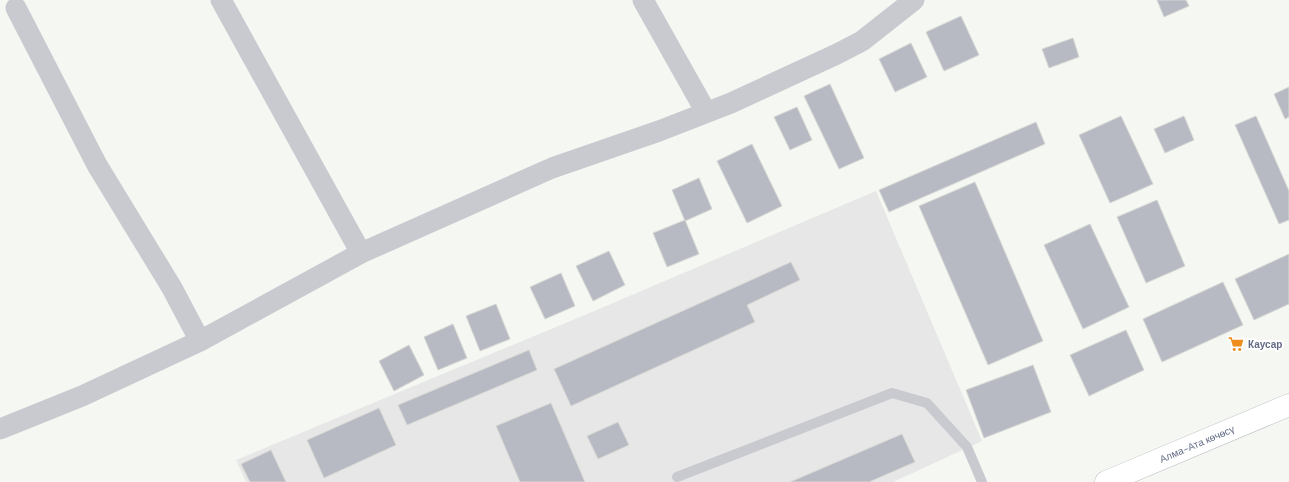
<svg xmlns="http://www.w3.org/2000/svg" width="1289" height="482" font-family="'DM Sans',sans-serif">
  <rect width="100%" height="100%" fill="#f5f7f3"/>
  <path fill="#e6e7e6" d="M876 191 982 441 893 482H246L236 460 592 312Z"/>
  <path fill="#b7bac2" stroke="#d7d8d5" d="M1157 0H1186L1189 6 1164 17Z
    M961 16 979 55 944 71 926 32Z
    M1073 38 1079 57 1049 68 1042 49Z
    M911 43 927 77 895 92 879 59Z
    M830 84 864 158 839 169 804 96Z
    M1289 87V117L1285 119 1274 94Z
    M797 107 812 140 790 150 774 117Z
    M1121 116 1153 184 1110 203 1079 135Z
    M1184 116 1194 140 1165 153 1154 129Z
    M1256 116 1289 191V220L1279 224 1235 125Z
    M1036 122 1045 144 889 212 879 190Z
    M752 144 782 206 747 223 717 161Z
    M699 178 712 209 685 221 672 190Z
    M975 182 1043 341 988 365 919 206Z
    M1157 200 1185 266 1146 283 1117 217Z
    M685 220 699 254 667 267 653 233Z
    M1090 224 1129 307 1083 329 1044 245Z
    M609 251 625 285 593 301 576 266Z
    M1289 254V304L1254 320 1235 279Z
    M791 262 800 280 747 305 755 322 571 406 554 369Z
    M561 273 575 306 545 319 530 287Z
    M1223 282 1243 325 1162 362 1143 319Z
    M496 304 510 339 480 351 466 316Z
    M453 324 467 358 438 370 424 337Z
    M1126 330 1144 370 1089 396 1070 355Z
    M409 345 424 375 394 391 379 361Z
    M529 350 537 370 407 425 398 405Z
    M1033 365 1051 412 984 438 966 390Z
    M551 403 585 482H520L496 426Z
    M379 408 396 445 324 478 307 440Z
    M618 422 629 445 598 459 587 436Z
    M902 434 915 462 869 482H790Z
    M271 450 286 482H250L241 464Z"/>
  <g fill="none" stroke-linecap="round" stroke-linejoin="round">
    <defs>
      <path id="primary" d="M1106 482 1289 405"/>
    </defs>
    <use href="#primary" stroke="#bbbdc2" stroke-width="23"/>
    <path stroke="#c9cacf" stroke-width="10" d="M677 477 892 393 927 403 967 447 982 482"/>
    <path stroke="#c9cacf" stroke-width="21" d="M643 0 706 112
      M361 253 552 168 659 131 731 103 837 54 862 41 914 0
      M200 341 361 253 221 0
      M0 429 82 396 200 341 172 288 97 165 16 8"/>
    <use href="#primary" stroke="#fff" stroke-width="22"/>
  </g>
  <defs>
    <symbol id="supermarket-bare" viewBox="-9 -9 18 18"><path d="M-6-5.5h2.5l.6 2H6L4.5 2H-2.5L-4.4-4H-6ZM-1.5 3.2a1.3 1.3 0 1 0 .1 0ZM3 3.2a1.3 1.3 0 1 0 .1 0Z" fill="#ee8d1c" stroke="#fff" stroke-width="2.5" paint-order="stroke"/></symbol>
  </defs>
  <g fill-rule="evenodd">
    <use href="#supermarket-bare" x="1225" y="333" width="22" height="22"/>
  </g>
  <g text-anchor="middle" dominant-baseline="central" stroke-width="4" stroke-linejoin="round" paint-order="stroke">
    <g font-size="10" font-weight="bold" fill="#636c86" stroke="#fff" text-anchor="start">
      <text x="1248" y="344">Каусар</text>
    </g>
    <g font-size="10" fill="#636c86" stroke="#fff">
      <text transform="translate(1197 444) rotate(-23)">Алма-Ата көчөсү</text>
    </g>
  </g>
</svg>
